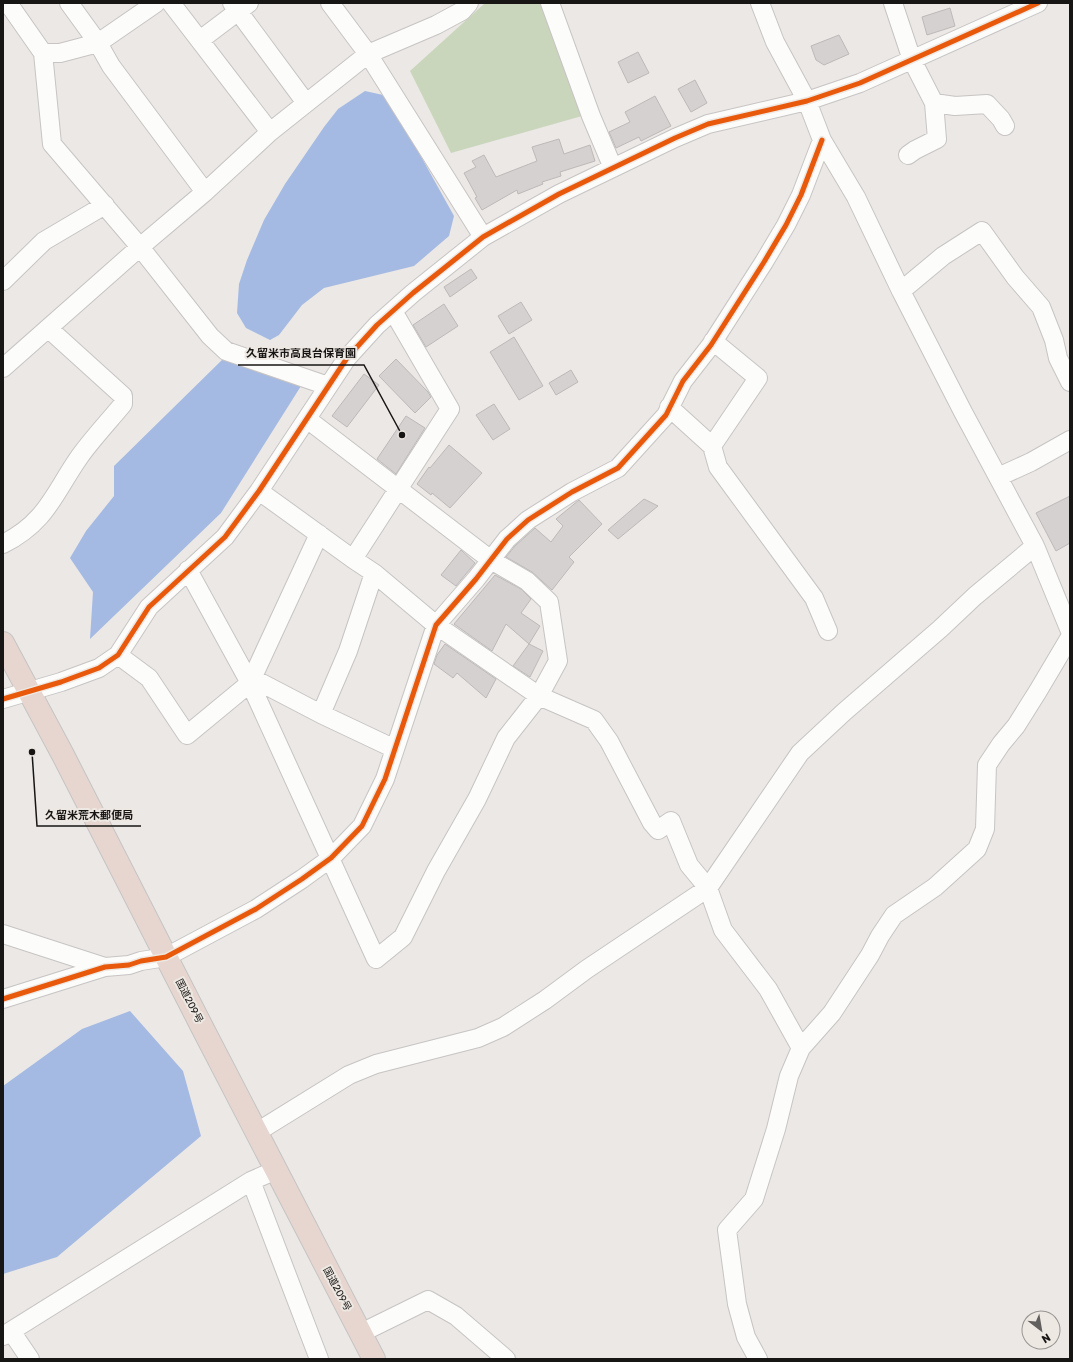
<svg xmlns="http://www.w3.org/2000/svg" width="1073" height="1362" font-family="Rubik,'Noto Sans JP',sans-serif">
  <rect width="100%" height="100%" fill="#ebe8e6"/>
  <path fill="#c9d6bc" d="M485 3H542L582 116 451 153 410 71Z"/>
  <path fill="#a4bae2" d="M365 91 383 95 398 115 454 216 449 236 414 266 324 288 302 305 279 335 270 340 246 328 237 313 239 284 247 260 264 220 285 184 324 127 338 109Z
    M223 359 301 386 221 513 90 639 93 592 70 558 86 531 114 496V466Z
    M130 1011 183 1071 201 1136 57 1257 3 1274V1086L82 1029Z"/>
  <path fill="#d4d1d0" stroke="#bcb9b8" d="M950 8 955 26 927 35 922 17Z
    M839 35 849 54 824 65 816 60 811 46Z
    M638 52 649 73 628 83 618 62Z
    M695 80 707 103 691 112 678 89Z
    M655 96 671 126 641 141 639 137 616 148 609 132 630 122 625 112Z
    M559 139 564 154 590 145 595 161 560 172 561 176 542 182 543 184 518 194 517 190 482 210 475 198 477 197 464 173 476 167 472 161 484 155 496 177 537 161 532 147Z
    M471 269 477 278 450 297 444 287Z
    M521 302 532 320 509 334 498 316Z
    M444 304 458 326 426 347 413 325Z
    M514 337 543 386 519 400 490 352Z
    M396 359 428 392 431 397 415 413 379 376Z
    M571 370 578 382 556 395 549 383Z
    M364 374 379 385 347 427 332 416Z
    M494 404 510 429 493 440 476 415Z
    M406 416 425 428 396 474 377 459Z
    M449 445 482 473 450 508 432 493 431 495 417 484 429 467 430 468Z
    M1070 496V543L1056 551 1036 513Z
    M644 499 658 506 618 539 608 530Z
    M579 500 602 524 569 557 574 562 552 590 532 572 506 557 515 546 535 528 551 542 563 526 556 519Z
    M461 550 475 563 456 586 441 575Z
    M495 575 521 589 531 599 521 613 540 626 529 644 506 624 492 651 454 624Z
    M445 644 496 679 486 698 457 673 453 678 434 664 437 655Z
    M529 644 543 651 530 677 513 666Z"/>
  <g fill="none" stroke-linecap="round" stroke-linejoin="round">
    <defs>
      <path id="minor" d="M8 3 43 53H60L98 43 156 3
        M69 3 98 43 111 66 205 192
        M171 3 270 132
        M232 3 306 103
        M330 3 368 54 483 237
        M550 3 591 116 613 168
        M760 3 775 42 807 101 822 140 856 197 901 291 963 412 1035 546 1070 631
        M893 3 912 60 934 103 955 106 987 104 1001 119 1005 126
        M200 40 249 3
        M43 53 52 144 140 247 210 336 226 351 328 386
        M908 155 915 150 937 139 934 103
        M3 281 44 241 105 205
        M901 291 943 256 982 231 1015 277 1041 307 1054 340 1058 358 1070 382
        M3 368 140 247 205 192 270 132 368 54 436 25 462 11 469 3
        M669 407 712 446 718 467 814 598 828 631
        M712 446 758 378 713 341
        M998 477 1031 462 1070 440
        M259 491 353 559 374 573 436 625 539 696 594 720 609 741 652 823 658 830 671 821 689 865 708 888 723 930 768 989 801 1048
        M3 544C47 522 54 493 80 456 93 438 109 421 123 404V396L49 329
        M353 559 450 409 393 311
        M188 570 250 683 376 959 403 937 436 871 477 799 506 738 539 696 558 661 549 602 527 581 491 560 307 419
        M118 655 149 678 187 735 250 683 319 534
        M252 678 321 714 395 749
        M3 699 61 682 99 668 118 655 149 607 225 537 259 491 347 358 377 325 413 293 483 237 559 194 675 138 708 124 807 101 860 83 1038 3
        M321 714 348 651 374 573
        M3 934 105 967
        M3 999 105 967 129 965 141 961 166 957 256 909 302 879 331 858 362 826 385 779 436 625 476 579 507 539 528 520 572 492 618 468 666 415 683 381 711 345 764 262 786 225 801 195 822 140
        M257 1132 349 1075 376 1064 478 1038 503 1027 545 1000 587 969 708 888 800 753 844 712 940 629 975 596 1035 546
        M251 1181 319 1359
        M11 1331 30 1359
        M361 1333 428 1300 456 1316 506 1359
        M3 1336 251 1181 276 1170
        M758 1359 746 1337 737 1304 727 1230 754 1199 776 1129 789 1076 801 1048 832 1013 870 955 880 936 894 915 935 887 977 849 985 829 987 765 1001 744 1016 726 1038 691 1070 637"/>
      <path id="highway" d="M3 643 63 755 203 1029 374 1359"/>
    </defs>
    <use href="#minor" stroke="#c7c4c3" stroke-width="20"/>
    <use href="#highway" stroke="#c5c4c3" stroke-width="24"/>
    <use href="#minor" stroke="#fcfcfb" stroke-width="18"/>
    <use href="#highway" stroke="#e6d6cf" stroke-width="22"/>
    <defs>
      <path id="cycleway" d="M3 699 61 682 99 668 118 655 149 607 225 537 259 491 347 358 377 325 413 293 483 237 559 194 675 138 708 124 807 101 860 83 1038 3
        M3 999 105 967 129 965 141 961 166 957 256 909 302 879 331 858 362 826 385 779 436 625 476 579 507 539 528 520 572 492 618 468 666 415 683 381 711 345 764 262 786 225 801 195 822 140"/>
    </defs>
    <use href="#cycleway" stroke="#eee8e3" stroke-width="8"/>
    <use href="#cycleway" stroke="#e8590c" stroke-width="5"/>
  </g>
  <g text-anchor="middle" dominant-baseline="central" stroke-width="4" stroke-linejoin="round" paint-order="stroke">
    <g font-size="10" fill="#181614" stroke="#eee8e3">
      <text transform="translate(189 1001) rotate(63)">国道209号</text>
      <text transform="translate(337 1289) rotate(62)">国道209号</text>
    </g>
  </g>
  <path fill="none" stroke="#181614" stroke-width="1.5" d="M402 435L364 365H238M32 752L37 826H141"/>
  <g fill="#181614" stroke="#eee8e3" stroke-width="1.5">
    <circle cx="402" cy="435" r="4"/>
    <circle cx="32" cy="752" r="4"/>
  </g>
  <g font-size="11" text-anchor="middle" font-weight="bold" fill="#181614" stroke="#eee8e3" stroke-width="4" stroke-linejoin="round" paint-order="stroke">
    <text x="301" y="357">久留米市高良台保育園</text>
    <text x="89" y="819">久留米荒木郵便局</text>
  </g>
  <rect width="1073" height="1362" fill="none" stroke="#181614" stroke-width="8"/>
  <g transform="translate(1041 1330) rotate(149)"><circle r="19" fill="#eee8e3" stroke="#989490"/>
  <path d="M0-3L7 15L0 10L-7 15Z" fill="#62605e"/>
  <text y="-6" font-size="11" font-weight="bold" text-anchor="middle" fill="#181614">N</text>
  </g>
</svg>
